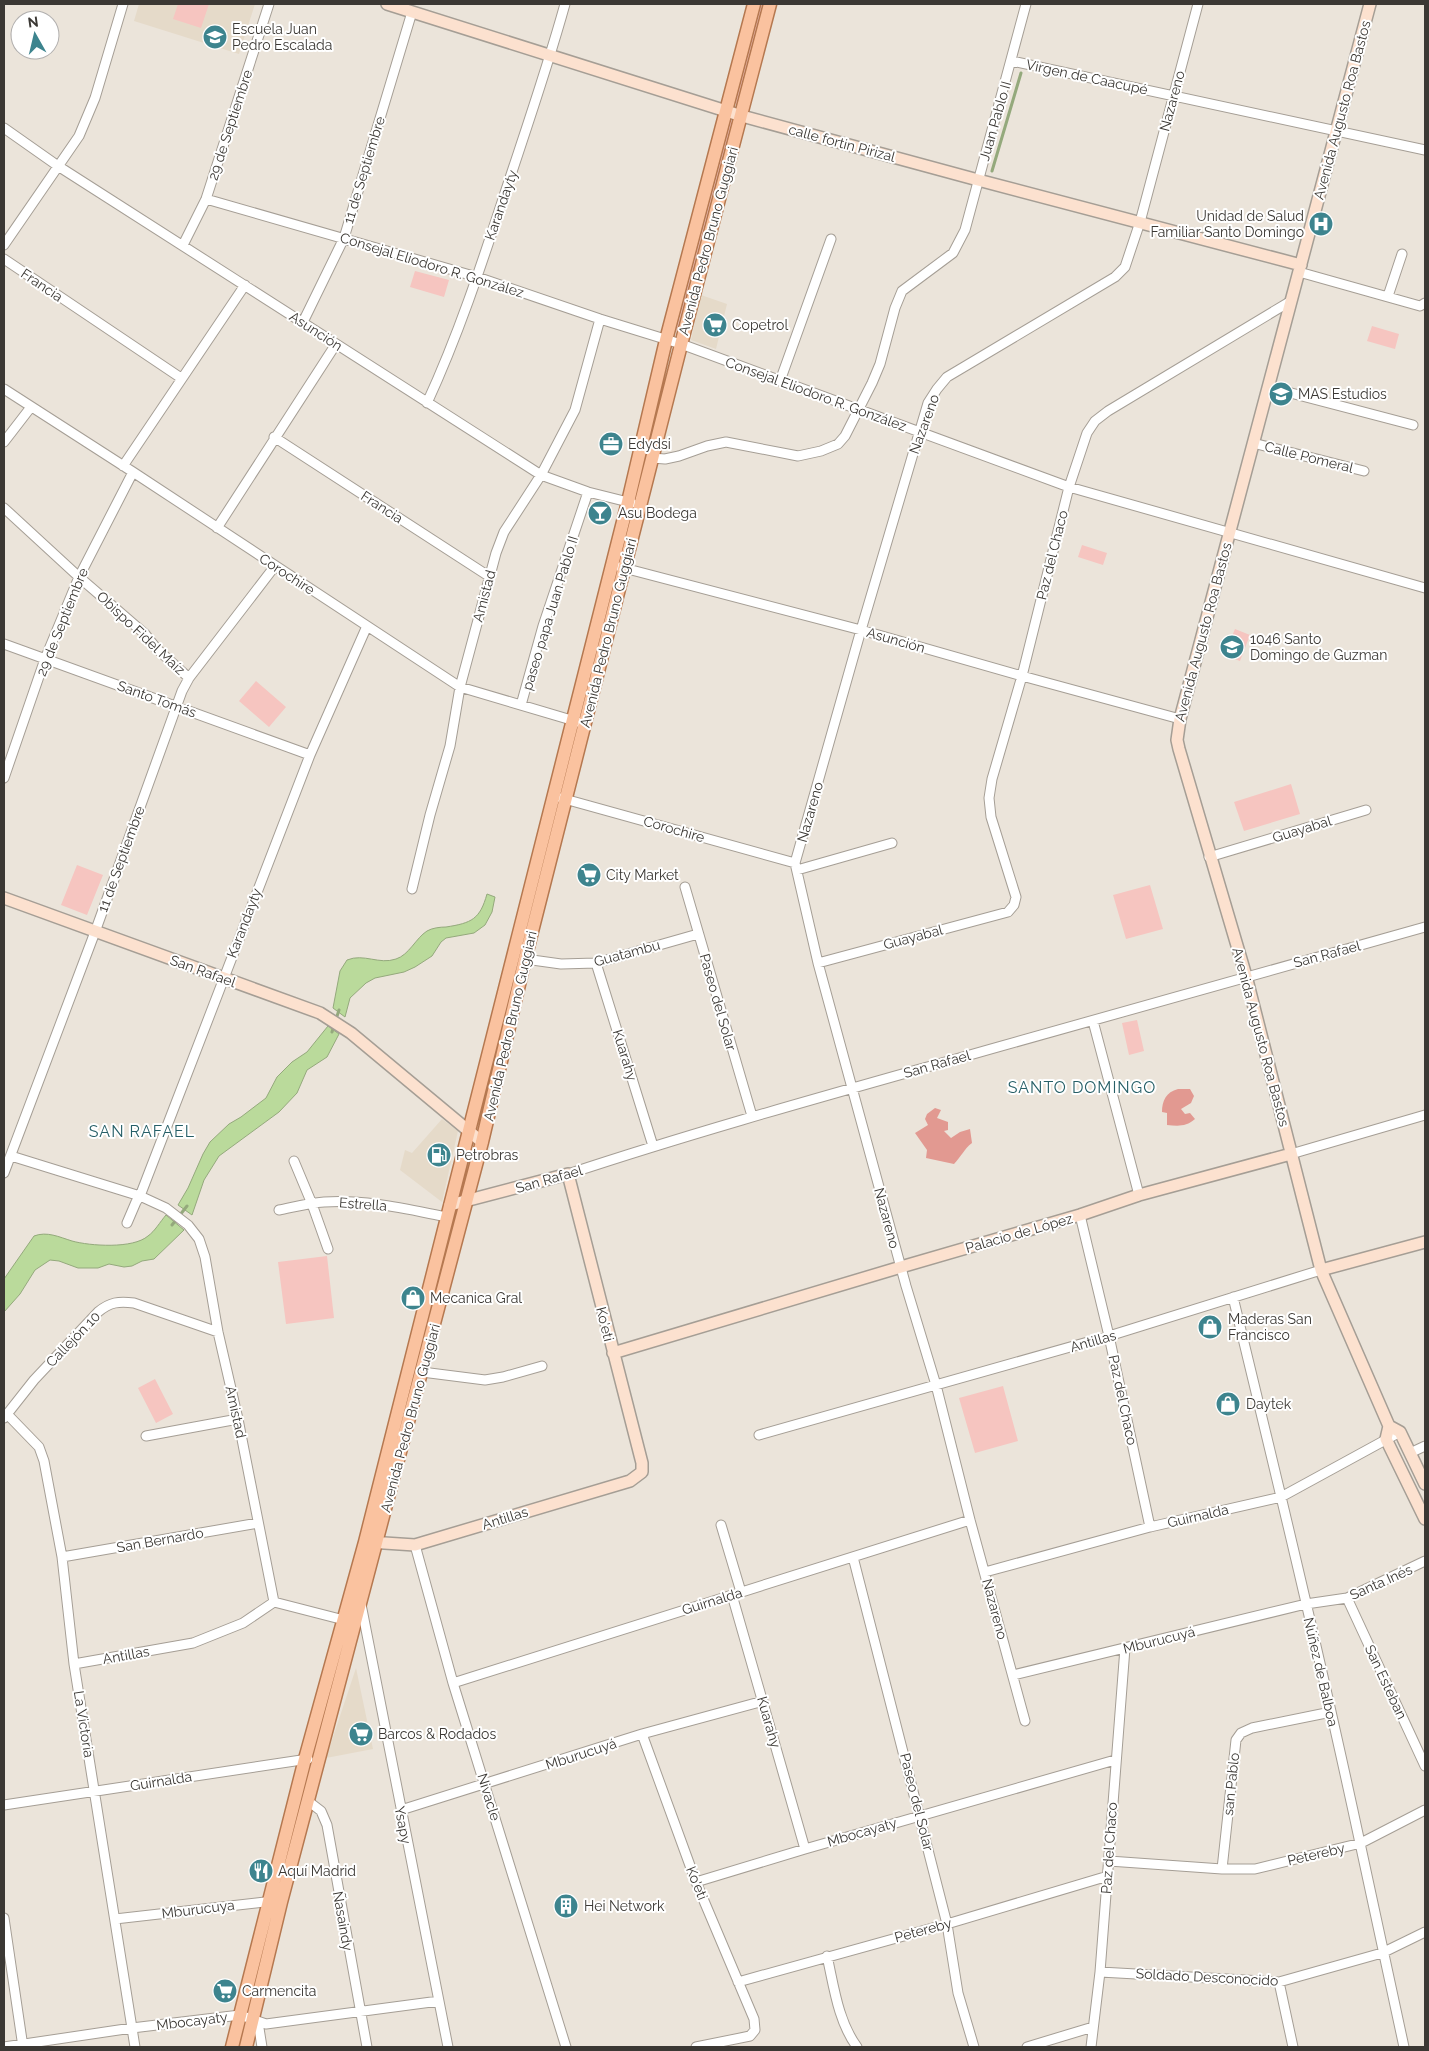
<svg xmlns="http://www.w3.org/2000/svg" width="1429" height="2051" font-family="Raleway,sans-serif">
  <rect width="100%" height="100%" fill="#ebe4da"/>
  <path fill="#e5dac9" d="M139 4H255L239 54 134 21Z
    M701 295 727 304 716 349 691 340Z
    M442 1119 458 1131 442 1202 400 1170 405 1150 412 1153Z
    M356 1668 373 1749 326 1758Z"/>
  <path fill="#f6c5c0" d="M178 4H209L201 28 173 19Z
    M757 4H764L738 104 733 103Z
    M730 120 733 121 678 331H676Z
    M415 271 449 280 444 297 410 287Z
    M1372 326 1399 334 1395 349 1367 341Z
    M1082 545 1107 553 1103 565 1078 557Z
    M1235 629 1250 635 1240 661 1224 655Z
    M256 681 286 707 269 727 239 701Z
    M1291 784 1300 814 1244 831 1234 802Z
    M77 865 103 875 87 915 61 905Z
    M1150 885 1163 929 1126 939 1113 895Z
    M1137 1020 1144 1051 1129 1055 1122 1023Z
    M327 1256 334 1318 286 1324 278 1262Z
    M155 1379 173 1414 156 1423 138 1388Z
    M1003 1386 1018 1441 975 1453 959 1398Z"/>
  <path fill="#e29991" d="M1178 1089H1190L1194 1096 1191 1103 1181 1109 1185 1114 1190 1113 1195 1119C1186 1127 1178 1126 1167 1125V1113L1162 1112C1162 1101 1166 1092 1178 1089Z
    M935 1108 941 1110 937 1118 948 1122V1130L944 1131 951 1138 960 1132 970 1129 972 1143C964 1149 961 1157 954 1164L926 1158 927 1150 915 1133 928 1125 925 1119 927 1114Z"/>
  <path fill="#bada9b" stroke="#94a97c" d="M487 894 495 897 492 912 485 925 474 933 446 938 441 942 432 956 415 967 404 972 375 978 366 983 350 998 345 1017 333 1008 340 971 347 960C364 953 379 965 396 959 409 955 416 938 427 931 432 928 440 927 446 927 472 923 480 919 487 894Z
    M328 1026 339 1034 327 1057 307 1070 297 1093 279 1112 219 1156 204 1180 192 1215 178 1205 188 1188 203 1154 210 1142 229 1124 241 1117 266 1098 277 1077 292 1062 307 1052Z
    M166 1215 184 1230 154 1259 142 1261 132 1266 124 1267 109 1264 98 1268H78L59 1261 50 1260 35 1270 20 1294 4 1312V1279L34 1236C47 1231 59 1237 72 1241 90 1246 133 1249 148 1236 155 1231 160 1222 166 1215Z"/>
  <g fill="none" stroke-linecap="round" stroke-linejoin="round">
    <path stroke="#94a97c" stroke-width="3" d="M992 171 1021 73
      M332 1032 339 1010
      M172 1225 187 1206"/>
    <defs>
      <path id="street" d="M1012 61 1425 150
        M4 128 58 166 541 475 588 492 632 503
        M206 199 477 277 600 319 681 344 1069 487 1425 588
        M4 245 79 136 95 98 123 4
        M183 245 206 199 269 4
        M4 259 181 378
        M1299 272 1420 306 1425 303
        M1388 296 1402 254
        M303 322 344 238 412 12
        M780 381 831 239
        M1268 387 1413 425
        M4 389 133 472 460 687 578 722
        M427 403C458 336 481 266 504 196 525 132 547 69 565 4
        M274 437 490 577
        M4 442 31 407
        M1253 443 1364 471
        M652 458 665 459 679 456 707 446 726 442 798 456 821 451 838 444 845 436 872 383 880 364 895 308 902 291 953 253 965 230 1026 4
        M123 466 245 285
        M4 508 79 577 145 634 156 648 189 678
        M217 528 336 344
        M620 567 861 630 1022 676 1180 719
        M4 644 310 755
        M521 705 543 626 588 492
        M4 778 45 659 79 577 133 472
        M561 798 795 863
        M1209 857 1366 810
        M797 870 892 843
        M685 887 752 1116
        M412 889 430 815 450 746 460 687 496 553 504 532 541 475 575 410 600 319
        M525 959 561 964 596 963 698 934
        M596 963 653 1146
        M818 963 1008 912 1014 905 1016 897 991 817 989 798 992 779 1022 676 1069 487 1087 433 1095 421 1108 411 1291 301
        M1093 1021 1139 1195
        M1291 1154 1425 1115
        M11 1156 140 1196 166 1208 188 1225 199 1239 205 1257 218 1332 238 1419 274 1602
        M294 1161 312 1204 328 1249
        M4 1173 95 932 182 691 189 678 275 566
        M568 1174C710 1127 854 1088 998 1047 1140 1007 1282 966 1425 927
        M279 1210C294 1207 309 1203 324 1202 366 1199 406 1209 447 1217
        M1080 1215 1109 1336 1150 1527
        M127 1223 136 1202 140 1196 310 755 367 626
        M1233 1297C1277 1479 1321 1661 1360 1843 1375 1911 1389 1979 1404 2047
        M422 1372 485 1380 503 1377 542 1366
        M7 1414 39 1447 44 1461 62 1557 74 1664 135 2047
        M4 1418 34 1380 98 1312C110 1302 119 1301 134 1303L218 1332
        M759 1435 1109 1336 1321 1270
        M146 1436 238 1419
        M1410 1453 1425 1446
        M721 1525 741 1592
        M415 1545 453 1683 566 2047
        M62 1557 258 1523
        M853 1557 947 1924 958 1993 974 2047
        M985 1572 1150 1527 1281 1497 1400 1432
        M732 1595 805 1849
        M1347 1598 1425 1766
        M361 1604 448 2047
        M74 1664 193 1643 243 1623 274 1602 344 1620
        M1013 1675 1306 1604 1347 1598 1425 1561
        M453 1683 970 1520
        M1025 1721 970 1520 936 1385 906 1286 818 963 795 863 861 630 928 403 937 389 947 377 1115 277 1125 267 1140 222 1198 4
        M642 1734 696 1882 754 2019 755 2030 750 2036 696 2047
        M308 1801 321 1811 327 1825 367 2047
        M4 1805 308 1759
        M401 1810 642 1734 763 1701
        M1109 1861 1222 1869H1255L1361 1843 1425 1810
        M1222 1869 1236 1740 1241 1733 1252 1728 1331 1712
        M696 1882 805 1849 1115 1760
        M4 1918 23 2047
        M115 1919 273 1901
        M827 1956C834 1987 838 2021 857 2047
        M1100 1972 1279 1982 1382 1953 1425 1932
        M738 1982 947 1924 1108 1876
        M1279 1982 1293 2047
        M258 2022 262 2047
        M4 2047 132 2028 240 2015 266 2024 439 2001
        M1027 2047 1093 2027
        M1091 2047 1100 1972 1125 1648"/>
      <path id="secondary" d="M387 4 742 116 978 180 1301 265
        M1370 4 1180 719 1177 740 1179 749 1246 976 1321 1270 1389 1426 1400 1432 1425 1484
        M4 898 320 1013 351 1033 482 1142
        M1321 1270 1425 1242
        M613 1353 901 1267 1080 1215 1139 1195 1291 1154
        M1389 1426 1386 1439 1425 1519
        M369 1542 415 1545 630 1481 642 1472V1463L568 1174 450 1205"/>
      <path id="primary" d="M232 2047 305 1759 365 1542 628 502 666 340 754 4
        M246 2047 281 1902 482 1142 525 959 684 333 770 4"/>
    </defs>
    <use href="#street" stroke="#a59e95" stroke-width="11"/>
    <use href="#secondary" stroke="#a59e95" stroke-width="14"/>
    <use href="#primary" stroke="#b57850" stroke-width="15"/>
    <use href="#street" stroke="#fff" stroke-width="9"/>
    <use href="#secondary" stroke="#fce1cf" stroke-width="11"/>
    <use href="#primary" stroke="#fac29f" stroke-width="12"/>
  </g>
  <defs>
    <symbol id="school-disc" viewBox="-11 -11 22 22"><circle r="9.5" fill="#3d848e" stroke="#fff"/><path d="M0-5L7-2L0 1L-7-2ZM-4 1L0 2.5L4 1V4Q0 6-4 4Z" fill="#fff"/></symbol>
    <symbol id="hospital-disc" viewBox="-11 -11 22 22"><circle r="9.5" fill="#3d848e" stroke="#fff"/><path d="M-5-5h3v3.5h4V-5h3V5h-3V1.5h-4V5h-3Z" fill="#fff"/></symbol>
    <symbol id="supermarket-disc" viewBox="-11 -11 22 22"><circle r="9.5" fill="#3d848e" stroke="#fff"/><path d="M-6-5.5h2.5l.6 2H6L4.5 2H-2.5L-4.4-4H-6ZM-1.5 3.2a1.3 1.3 0 1 0 .1 0ZM3 3.2a1.3 1.3 0 1 0 .1 0Z" fill="#fff"/></symbol>
    <symbol id="office-disc" viewBox="-11 -11 22 22"><circle r="9.5" fill="#3d848e" stroke="#fff"/><path d="M-6-3h4V-5.5h4V-3h4V5H-6ZM-1-4.5V-3h2v-1.5ZM-6 0V1H6V0Z" fill="#fff"/></symbol>
    <symbol id="bar-disc" viewBox="-11 -11 22 22"><circle r="9.5" fill="#3d848e" stroke="#fff"/><path d="M-6-5H6L.8 .8V4.5H3.5V6h-7V4.5H-.8V.8Z" fill="#fff"/></symbol>
    <symbol id="fuel-disc" viewBox="-11 -11 22 22"><circle r="9.5" fill="#3d848e" stroke="#fff"/><path d="M-5.5-6h7V0h2V4h1.3V-2.5L3-4.5l.8-.8L6-3V5H2.5V1h-1V6h-7ZM-4.2-4.7v3.2H.2V-4.7Z" fill="#fff"/></symbol>
    <symbol id="shop-disc" viewBox="-11 -11 22 22"><circle r="9.5" fill="#3d848e" stroke="#fff"/><path d="M-5-2.5h2.3a2.7 3.5 0 0 1 5.4 0H5L5.5 6h-11ZM-1.5-2.5h3a1.5 2.3 0 0 0-3 0Z" fill="#fff"/></symbol>
    <symbol id="restaurant-disc" viewBox="-11 -11 22 22"><circle r="9.5" fill="#3d848e" stroke="#fff"/><path d="M-5-6h1v4h1v-4h1v4h1v-4h1v5L-1.5 .5V6h-2V.5L-5-1ZM5-6V6H3V1.5H1.5Q1.5-4 5-6Z" fill="#fff"/></symbol>
    <symbol id="building-disc" viewBox="-11 -11 22 22"><circle r="9.5" fill="#3d848e" stroke="#fff"/><path d="M-4-6H4V6H1V3H-1V6H-4ZM-2.5-4.3h1.7v1.8h-1.7ZM.8-4.3h1.7v1.8H.8ZM-2.5-1h1.7V.8h-1.7ZM.8-1h1.7V.8H.8Z" fill="#fff"/></symbol>
  </defs>
  <g fill-rule="evenodd">
    <use href="#school-disc" x="201" y="23" width="28" height="28"/>
    <use href="#hospital-disc" x="1307" y="210" width="28" height="28"/>
    <use href="#supermarket-disc" x="701" y="311" width="28" height="28"/>
    <use href="#school-disc" x="1267" y="380" width="28" height="28"/>
    <use href="#office-disc" x="597" y="430" width="28" height="28"/>
    <use href="#bar-disc" x="586" y="499" width="28" height="28"/>
    <use href="#school-disc" x="1218" y="633" width="28" height="28"/>
    <use href="#supermarket-disc" x="575" y="861" width="28" height="28"/>
    <use href="#fuel-disc" x="425" y="1141" width="28" height="28"/>
    <use href="#shop-disc" x="399" y="1284" width="28" height="28"/>
    <use href="#shop-disc" x="1196" y="1313" width="28" height="28"/>
    <use href="#shop-disc" x="1214" y="1390" width="28" height="28"/>
    <use href="#supermarket-disc" x="347" y="1720" width="28" height="28"/>
    <use href="#restaurant-disc" x="247" y="1857" width="28" height="28"/>
    <use href="#building-disc" x="552" y="1892" width="28" height="28"/>
    <use href="#supermarket-disc" x="211" y="1977" width="28" height="28"/>
  </g>
  <g text-anchor="middle" dominant-baseline="central" stroke-width="4" stroke-linejoin="round" paint-order="stroke">
    <g font-size="14" fill="#3b3834" stroke="#fff" text-anchor="start">
      <text x="232" y="29">Escuela Juan<tspan x="232" dy="16">Pedro Escalada</tspan></text>
      <text x="1304" y="216" text-anchor="end">Unidad de Salud<tspan x="1304" dy="16">Familiar Santo Domingo</tspan></text>
      <text x="732" y="325">Copetrol</text>
      <text x="1298" y="394">MAS Estudios</text>
      <text x="628" y="444">Edydsi</text>
      <text x="618" y="513">Asu Bodega</text>
      <text x="1250" y="639">1046 Santo<tspan x="1250" dy="16">Domingo de Guzman</tspan></text>
      <text x="606" y="875">City Market</text>
      <text x="456" y="1155">Petrobras</text>
      <text x="430" y="1298">Mecanica Gral</text>
      <text x="1228" y="1319">Maderas San<tspan x="1228" dy="16">Francisco</tspan></text>
      <text x="1246" y="1404">Daytek</text>
      <text x="378" y="1734">Barcos &amp; Rodados</text>
      <text x="278" y="1871">Aquí Madrid</text>
      <text x="584" y="1906">Hei Network</text>
      <text x="242" y="1991">Carmencita</text>
    </g>
    <g font-size="14" fill="#3b3834" stroke="#fff">
      <text transform="translate(1087 77) rotate(12)">Virgen de Caacupé</text>
      <text transform="translate(1172 101) rotate(-75)">Nazareno</text>
      <text transform="translate(1342 110) rotate(-75)">Avenida Augusto Roa Bastos</text>
      <text transform="translate(995 121) rotate(-74)">Juan Pablo II</text>
      <text transform="translate(230 125) rotate(-72)">29 de Septiembre</text>
      <text transform="translate(842 143) rotate(15)">calle fortin Pirizal</text>
      <text transform="translate(364 170) rotate(-73)">11 de Septiembre</text>
      <text transform="translate(501 205) rotate(-71)">Karandayty</text>
      <text transform="translate(708 241) rotate(-75)">Avenida Pedro Bruno Guggiari</text>
      <text transform="translate(432 265) rotate(17)">Consejal Eliodoro R. González</text>
      <text transform="translate(42 285) rotate(34)">Francia</text>
      <text transform="translate(316 331) rotate(33)">Asunción</text>
      <text transform="translate(816 394) rotate(20)">Consejal Eliodoro R. González</text>
      <text transform="translate(924 424) rotate(-70)">Nazareno</text>
      <text transform="translate(1309 457) rotate(14)">Calle Pomeral</text>
      <text transform="translate(382 507) rotate(33)">Francia</text>
      <text transform="translate(1052 555) rotate(-76)">Paz del Chaco</text>
      <text transform="translate(287 574) rotate(33)">Corochire</text>
      <text transform="translate(484 596) rotate(-75)">Amistad</text>
      <text transform="translate(550 613) rotate(-73)">paseo papa Juan Pablo II</text>
      <text transform="translate(62 622) rotate(-68)">29 de Septiembre</text>
      <text transform="translate(1203 632) rotate(-75)">Avenida Augusto Roa Bastos</text>
      <text transform="translate(141 633) rotate(43)">Obispo Fidel Maíz</text>
      <text transform="translate(608 633) rotate(-76)">Avenida Pedro Bruno Guggiari</text>
      <text transform="translate(896 640) rotate(16)">Asunción</text>
      <text transform="translate(157 699) rotate(20)">Santo Tomás</text>
      <text transform="translate(810 812) rotate(-74)">Nazareno</text>
      <text transform="translate(674 829) rotate(16)">Corochire</text>
      <text transform="translate(1302 829) rotate(-17)">Guayabal</text>
      <text transform="translate(121 859) rotate(-70)">11 de Septiembre</text>
      <text transform="translate(244 923) rotate(-69)">Karandayty</text>
      <text transform="translate(913 937) rotate(-15)">Guayabal</text>
      <text transform="translate(627 953) rotate(-15)">Guatambu</text>
      <text transform="translate(1327 954) rotate(-15)">San Rafael</text>
      <text transform="translate(203 971) rotate(20)">San Rafael</text>
      <text transform="translate(718 1002) rotate(74)">Paseo del Solar</text>
      <text transform="translate(510 1026) rotate(-77)">Avenida Pedro Bruno Guggiari</text>
      <text transform="translate(1261 1037) rotate(75)">Avenida Augusto Roa Bastos</text>
      <text transform="translate(625 1055) rotate(73)">Kuarahy</text>
      <text transform="translate(937 1064) rotate(-16)">San Rafael</text>
      <text transform="translate(549 1179) rotate(-16)">San Rafael</text>
      <text transform="translate(363 1204) rotate(4)">Estrella</text>
      <text transform="translate(887 1218) rotate(75)">Nazareno</text>
      <text transform="translate(1019 1233) rotate(-16)">Palacio de López</text>
      <text transform="translate(605 1324) rotate(76)">Ko'eti</text>
      <text transform="translate(73 1339) rotate(-46)">Callejón 10</text>
      <text transform="translate(1093 1341) rotate(-16)">Antillas</text>
      <text transform="translate(1123 1400) rotate(78)">Paz del Chaco</text>
      <text transform="translate(236 1412) rotate(78)">Amistad</text>
      <text transform="translate(410 1418) rotate(-75)">Avenida Pedro Bruno Guggiari</text>
      <text transform="translate(1198 1516) rotate(-13)">Guirnalda</text>
      <text transform="translate(505 1518) rotate(-17)">Antillas</text>
      <text transform="translate(160 1540) rotate(-10)">San Bernardo</text>
      <text transform="translate(1381 1582) rotate(-24)">Santa Inés</text>
      <text transform="translate(712 1601) rotate(-17)">Guirnalda</text>
      <text transform="translate(995 1609) rotate(75)">Nazareno</text>
      <text transform="translate(1159 1640) rotate(-14)">Mburucuyá</text>
      <text transform="translate(126 1655) rotate(-10)">Antillas</text>
      <text transform="translate(1321 1672) rotate(77)">Núñez de Balboa</text>
      <text transform="translate(1386 1682) rotate(65)">San Esteban</text>
      <text transform="translate(769 1722) rotate(74)">Kuarahy</text>
      <text transform="translate(84 1724) rotate(81)">La Victoria</text>
      <text transform="translate(581 1754) rotate(-18)">Mburucuyá</text>
      <text transform="translate(161 1781) rotate(-9)">Guirnalda</text>
      <text transform="translate(1231 1784) rotate(-84)">san Pablo</text>
      <text transform="translate(489 1797) rotate(73)">Nivacle</text>
      <text transform="translate(917 1802) rotate(76)">Paseo del Solar</text>
      <text transform="translate(403 1825) rotate(79)">Ysapy</text>
      <text transform="translate(862 1832) rotate(-16)">Mbocayaty</text>
      <text transform="translate(1109 1848) rotate(-86)">Paz del Chaco</text>
      <text transform="translate(1316 1854) rotate(-13)">Petereby</text>
      <text transform="translate(697 1883) rotate(68)">Ko'eti</text>
      <text transform="translate(198 1909) rotate(-7)">Mburucuya</text>
      <text transform="translate(343 1921) rotate(80)">Ñasaindy</text>
      <text transform="translate(923 1930) rotate(-15)">Petereby</text>
      <text transform="translate(1207 1977) rotate(3)">Soldado Desconocido</text>
      <text transform="translate(192 2021) rotate(-7)">Mbocayaty</text>
    </g>
    <g font-size="16" letter-spacing="1" fill="#265f67" stroke="#fff">
      <text x="1082" y="1087">SANTO DOMINGO</text>
      <text x="142" y="1131">SAN RAFAEL</text>
    </g>
  </g>
  <rect width="1429" height="2051" fill="none" stroke="#3b3834" stroke-width="10"/>
  <g transform="translate(35 35) rotate(352)"><circle r="24" fill="#ffffff" stroke="#b1afae"/>
  <path d="M0-4L9 19L0 12L-9 19Z" fill="#3d848e"/>
  <text y="-8" font-size="14" font-weight="bold" text-anchor="middle" fill="#3b3834">N</text>
  </g>
</svg>
